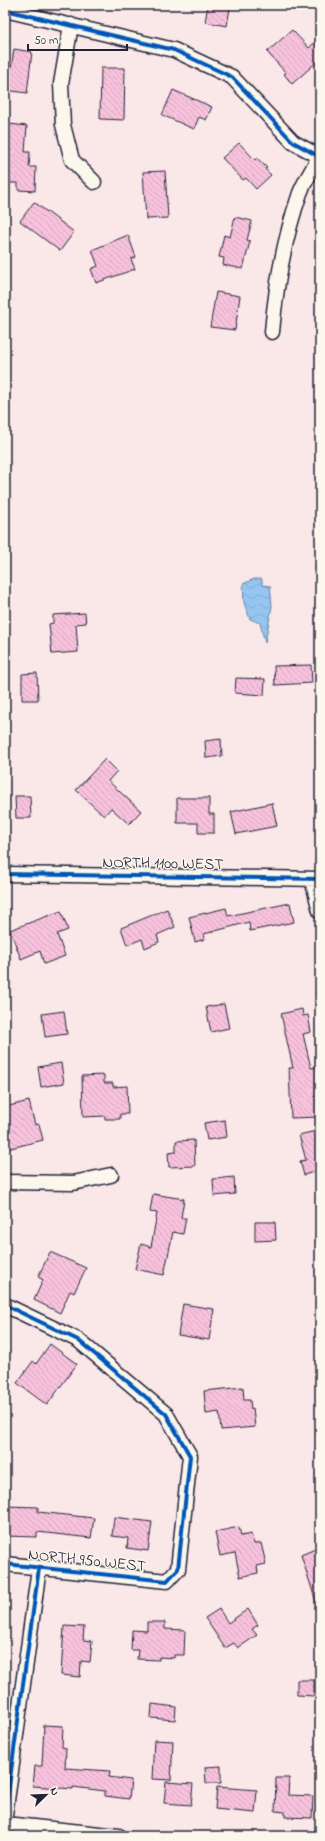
<svg xmlns="http://www.w3.org/2000/svg" width="325" height="1841" font-family="'Indie Flower',sans-serif">
  <defs>
    <pattern id="water-waves" width="16" height="10" patternUnits="userSpaceOnUse"><rect width="16" height="10" fill="#95c6f1"/><path d="M0 5q4-4 8 0t8 0" fill="none" stroke="#80aad0"/></pattern>
    <pattern id="building-back-hatch" width="6" height="6" patternUnits="userSpaceOnUse"><rect width="6" height="6" fill="#f8c2dc"/><path d="M-1 5l2 2M0 0l6 6M5-1l2 2" fill="none" stroke="#d4a6be"/></pattern>
  </defs>
  <rect width="100%" height="100%" fill="#fae7e7"/>
  <filter id="ink" filterUnits="userSpaceOnUse"><feTurbulence type="fractalNoise" baseFrequency=".025" numOctaves="2"/><feDisplacementMap in="SourceGraphic" scale="8" xChannelSelector="R" yChannelSelector="G"/><feConvolveMatrix kernelMatrix="1 2 1 2 8 2 1 2 1" color-interpolation-filters="sRGB"/></filter>
  <g filter="url(#ink)">
    <path fill="#f9dce4" d="M5 1829 63 1836H5Z"/>
    <path fill="url(#water-waves)" stroke="#6784a8" d="M254 579H262V585L270 586 272 606 265 643 260 623 250 619 244 603 243 584Z"/>
    <path fill="url(#building-back-hatch)" stroke="#22223b" d="M208 5H224V7L230 8 227 26 205 22Z
      M292 30 309 48 315 42 320 47V59L292 84 284 74 286 73 267 52Z
      M14 49 32 52 27 93 5 90V75L10 76Z
      M101 68H125L124 120 100 119Z
      M173 90 212 107 206 120 199 117 194 129 162 115Z
      M9 124 27 126 25 152H30L29 167H36L35 191 18 190V183H5Z
      M239 143 255 160 257 158 267 168 265 169 271 175 256 189 246 178 243 180 222 158Z
      M165 171 168 218 146 219 143 172Z
      M34 202 74 232 60 251 20 221Z
      M235 217 252 221 247 240 250 241 243 269 223 265 224 258 219 257 224 235 230 237Z
      M128 235 136 257 131 259 135 269 96 283 91 269 98 266 92 250Z
      M216 292 240 296 235 330 210 327Z
      M85 613 86 623 76 624 78 652 52 654 49 624 53 623V615Z
      M311 665 312 683 275 685 274 666Z
      M37 673 38 700H22V674Z
      M236 678 265 679 264 695 235 693Z
      M221 739 222 756 206 758 205 741Z
      M105 759 117 771 108 781 141 811 129 824 111 808 104 816 76 790Z
      M15 796H30L31 818H16Z
      M177 798H209V814H214V833H198V823H177Z
      M272 803 277 826 236 834 231 812Z
      M290 903 294 922 250 931 249 922 204 934 205 939 195 942 189 917 226 908 228 916Z
      M167 909 175 927 157 935 159 942 145 948 142 939 127 945 121 928Z
      M61 911 68 930 57 934 65 956 44 964 40 951 21 959 10 930Z
      M224 1004 229 1028 211 1032 206 1007Z
      M302 1009 303 1016 308 1015 311 1032 303 1034 311 1068 317 1067 320 1117 291 1118 289 1068H293L281 1014Z
      M64 1011 67 1034 45 1037 42 1014Z
      M61 1063 64 1083 41 1087 38 1067Z
      M104 1075V1083H113V1087L127 1086 128 1114H120V1119H105V1116L83 1117 82 1076Z
      M29 1101 35 1125 39 1124 43 1140 7 1149 5 1124 8 1123 5 1107Z
      M225 1120 227 1137 207 1140 204 1123Z
      M320 1130V1170L304 1175 300 1161 306 1160 299 1135Z
      M194 1140 195 1166 169 1167 168 1153 176 1152V1141Z
      M234 1177 235 1194 214 1196 213 1179Z
      M153 1194 184 1199 181 1218H186L183 1234 173 1232 164 1275 135 1269 141 1244 151 1247 157 1213 150 1212Z
      M255 1222H275L276 1240 255 1241Z
      M50 1252 86 1268 74 1293 70 1291 60 1313 34 1300 43 1280 38 1277Z
      M183 1304 214 1309 209 1340 178 1335Z
      M50 1344 77 1364 47 1405 17 1383 33 1361 36 1364Z
      M243 1387 244 1400H250L251 1409 253 1408 255 1427 221 1430 219 1412 206 1414 204 1391Z
      M5 1506 38 1507V1512L94 1518 91 1538 37 1532V1537L5 1536Z
      M114 1517 152 1522 148 1551 127 1548 128 1538 112 1536Z
      M239 1527 241 1536 251 1534 254 1544 261 1543 266 1564 257 1566 258 1573 240 1577 235 1553 220 1556 215 1532Z
      M320 1547V1608H318L301 1555Z
      M219 1609 228 1623 248 1609 258 1625 252 1629 257 1635 238 1648 234 1643 225 1648 205 1618Z
      M147 1622H165V1629L185 1630 184 1655H174V1658L159 1657V1660L137 1659 138 1650H131L132 1630 147 1631Z
      M64 1626 84 1627 83 1640 92 1641 90 1662 81 1661 80 1677 61 1675Z
      M297 1680H314V1696L297 1695Z
      M152 1704 176 1707 175 1720 151 1718Z
      M44 1725 63 1726 62 1747 66 1748 65 1768 110 1771 109 1777 131 1780 129 1799 105 1796V1791L73 1787V1789L33 1786 35 1766H42Z
      M154 1740 173 1741 171 1780 152 1779Z
      M221 1766V1783H206L205 1767Z
      M276 1778H289L288 1795 313 1796 312 1818 285 1817V1812L275 1811Z
      M166 1782 193 1784 191 1805 164 1803Z
      M217 1787 257 1790 255 1813 215 1809Z"/>
    <g fill="none" stroke-linecap="round" stroke-linejoin="round">
      <defs>
        <path id="minor" d="M5 10 174 50 232 77 293 142 320 157
          M71 25 61 84 63 125 72 160 94 182
          M272 332C276 284 284 239 300 193 305 180 314 168 320 155
          M5 874 320 879
          M312 879 320 911
          M5 1182 73 1183 111 1175
          M5 1305 78 1340 166 1414 190 1456 178 1569 167 1581 5 1564
          M5 1815 39 1568
          M5 1824 119 1836"/>
      </defs>
      <use href="#minor" stroke="#22223b" stroke-width="17"/>
      <use href="#minor" stroke="#fbf7ec" stroke-width="14"/>
      <defs>
        <path id="cycleway" d="M5 10 174 50 232 77 293 142 320 157
          M5 874 320 879
          M5 1305 78 1340 166 1414 190 1456 178 1569 167 1581 5 1564
          M5 1815 39 1568"/>
      </defs>
      <use href="#cycleway" stroke="#fbf7ec" stroke-width="6"/>
      <use href="#cycleway" stroke="#0057b8" stroke-width="4"/>
    </g>
  </g>
  <g text-anchor="middle" dominant-baseline="central" stroke-width="3" stroke-linejoin="round" paint-order="stroke">
    <g font-size="16" fill="#22223b" stroke="#fbf7ec">
      <text transform="translate(163 864) rotate(1)">NORTH 1100 WEST</text>
      <text transform="translate(87 1561) rotate(6)">NORTH 950 WEST</text>
    </g>
  </g>
  <rect width="325" height="1841" fill="none" stroke="#fbf7ec" stroke-width="20"/>
  <rect x="10" y="10" width="305" height="1821" fill="none" stroke="#22223b" stroke-width="1.5" filter="url(#ink)"/>
  <g transform="translate(46 1795) rotate(67)" stroke="#fbf7ec" stroke-width="3" paint-order="stroke">
  <path d="M0-3L7 15L0 10L-7 15Z" fill="#22223b"/>
  <text y="-6" font-size="11" font-weight="bold" text-anchor="middle" fill="#22223b">N</text>
  </g>
  <path d="M28 44v6h99v-6" fill="none" stroke="#22223b" stroke-width="2"/>
  <text x="34" y="44" font-size="12" fill="#22223b" stroke="#fbf7ec" stroke-width="3" paint-order="stroke">50 m</text>
</svg>
